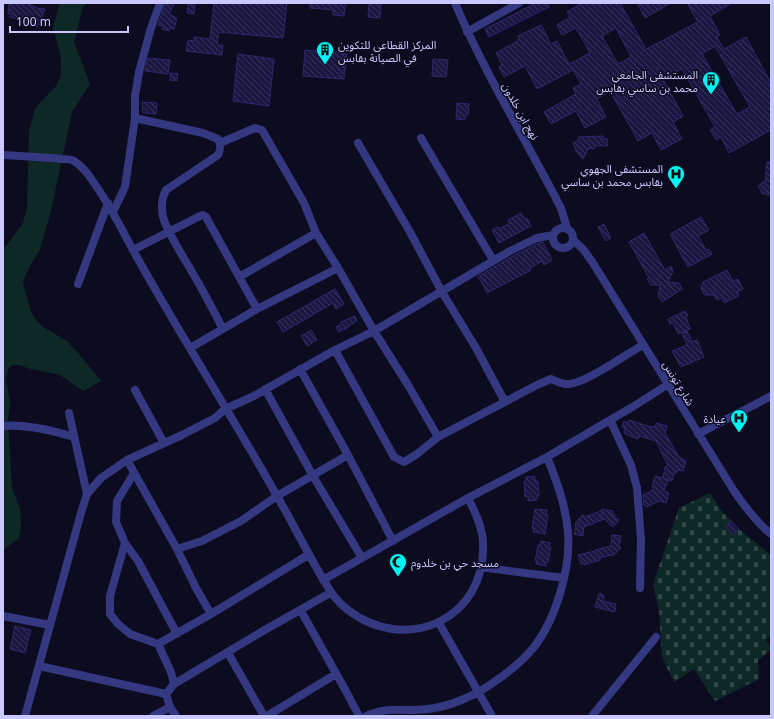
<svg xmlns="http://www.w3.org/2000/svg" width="774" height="719" font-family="'Noto Sans','Noto Sans Arabic',sans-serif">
  <defs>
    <pattern id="cemetery-stones" width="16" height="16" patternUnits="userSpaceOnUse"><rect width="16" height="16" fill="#0e2925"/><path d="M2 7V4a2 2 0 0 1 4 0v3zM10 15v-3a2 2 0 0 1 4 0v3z" fill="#304746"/></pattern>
    <pattern id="building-back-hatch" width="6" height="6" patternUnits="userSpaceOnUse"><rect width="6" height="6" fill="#1a1641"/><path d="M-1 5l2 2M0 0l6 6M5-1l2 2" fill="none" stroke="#3a375e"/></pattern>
  </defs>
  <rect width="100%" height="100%" fill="#0c0b1f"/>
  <path fill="#0e2925" d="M60 3H87L83 7 74 42 90 84 72 112 51 211 40 249 29 268 23 282 26 295 31 311 36 320 43 327 67 341 78 353 101 381 83 391 60 375 27 368 20 365H12L8 369 6 380 10 402 8 420 12 488 20 509 21 520 20 534 18 539 3 550V250L23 223 27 208 29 130 36 107 56 86 61 76V58L53 27Z"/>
  <path fill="url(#cemetery-stones)" d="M710 493 721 510 739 529 771 555V636L766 639 771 649 758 661 759 679 715 701 694 669 674 682 662 657 659 611 653 584 679 508Z"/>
  <path fill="url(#building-back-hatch)" stroke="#2e266e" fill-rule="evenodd" d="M9 3H27L37 8 45 9 39 25 38 24 37 27 28 24V22L10 17 11 14H8Z
    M165 3H175L169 14 172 15V16L177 18 174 29 170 28 169 31 162 29 163 26 158 25Z
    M188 3 195 4 194 14 187 13Z
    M214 3H287L283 38 219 32 217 45H223L222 55 186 51 188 40 194 41V37L210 39Z
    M310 3H346L344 16 333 15V10L310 8Z
    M369 3H381L380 18 368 17Z
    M536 3H547L549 7 489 37 485 29Z
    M582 3H620L646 49 698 22 687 3H732L710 16 720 35 716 36 724 49 746 37 771 83V130L729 153 721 137 716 140 710 130 715 127 682 69 663 79 683 116 673 122 682 139 661 150 652 133 638 141 610 91 597 99 606 117 585 128 576 111 551 124 544 112 576 94 573 88 581 84 573 70 537 89 525 66 504 77 499 67 502 65 496 53 519 40 518 36 541 25 551 44 557 41 569 64 590 53 576 28 562 35 557 25 570 17 567 12ZM616 28 631 57 618 64 602 36ZM715 46 750 107 737 114 702 54Z
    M637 3H671L645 18Z
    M305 50 347 54 344 79 303 76Z
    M238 54 274 59 269 106 233 101Z
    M148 58 170 60 168 74 145 71Z
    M433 59 448 60 446 77 432 76Z
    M170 73 178 74 177 81 170 80Z
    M142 102 157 103 156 114 143 113Z
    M457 103 469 104 468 115H466L465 120 456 119Z
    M603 136V138L608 139 607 146H596L594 149 589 148 583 159 576 151 573 143 579 140 578 137Z
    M767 162H771V195H766V193L763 194 758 186 765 181Z
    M521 213 525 219 527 218 531 226 499 243 492 230 498 227 499 229 510 223 508 220Z
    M701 217 709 230 698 236 706 250 709 249 712 254 688 267 670 234Z
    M604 224 611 238 606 241 598 227Z
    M644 233 665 270 671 266 673 271 668 282 679 283 682 289 662 302 658 296 660 285H651L647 279 649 278 629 242Z
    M543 242 552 260 544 265 542 261 530 268 531 270 487 293 480 279H479L477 277 513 256 539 243Z
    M727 270 733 281 738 279 743 289 737 292 739 296 724 303 721 298 717 300 714 295H705L703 293 701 287 703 282Z
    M335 289 344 304 336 309 333 303 283 332 277 322Z
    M685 311 688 316 686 317 690 329 678 334 673 323 670 324 668 319Z
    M355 316 357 321 348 327 345 330V328L339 332 336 327 342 323 341 322Z
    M311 330 317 340 307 346 301 336Z
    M687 331 692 342 697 340 704 357 681 367 672 351 687 345 682 333Z
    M629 420 651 427V426L655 427 656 423 667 426 665 433 679 457 686 461 683 471 677 470 676 473H674L672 481 665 479 668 480 664 491 669 493 666 503 659 501 647 507 644 505 643 495 653 490 652 486 655 476 663 478 665 467 668 466 656 441 639 436 638 439 625 434V432H624L625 428 622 427 624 421 628 423Z
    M535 476V481H538L539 496H537V500L528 501V496L525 497 524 481H526V477Z
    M535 509 547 510 546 514 548 515 545 534 533 532 534 529 532 528Z
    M602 509 613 511 612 514 615 515 614 517 619 520 613 527 604 519 584 527 583 536 574 534 576 525 575 524 582 515 585 517 598 512 599 511H601Z
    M731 521 739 529 734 535 726 527Z
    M612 535 621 536 619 546 621 548 613 556 611 555 600 558V560L584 565V563L581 564 578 555 595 551V550L611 546Z
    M541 541 550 543 549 547H551L548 562H546V566L536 564 537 561H535L538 545H540Z
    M599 593 604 595 603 601 616 604 615 612 595 607Z
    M15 626 31 630 25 653 10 649Z"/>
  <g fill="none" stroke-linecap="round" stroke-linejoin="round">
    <path stroke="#333881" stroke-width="8" d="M455 3C485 74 526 140 561 208L567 228
      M467 32 519 3
      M135 118 203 133 218 139C221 145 221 149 218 155L166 190C161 199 161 207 163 217 169 236 182 254 192 272 203 290 213 310 223 329
      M421 138 493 260
      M220 143 255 128 262 130 304 203 316 233 338 268 374 331 408 385 438 437
      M358 143 410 232 442 292 476 348 505 402
      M3 155C23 156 42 157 62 159 66 159 71 159 74 161 82 166 89 175 94 183 110 205 121 228 134 252 180 335 231 414 277 496 292 522 305 548 320 574 329 588 333 599 348 610 407 655 487 619 483 542 482 526 475 512 468 498
      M113 212 125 187 135 118V96L139 72 151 28 160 3
      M553 238a10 10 0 1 1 20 0a10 10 0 1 1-20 0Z
      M573 240 583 249 593 263 734 491C745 507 756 522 771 534
      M133 250 198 217 203 215 206 217 257 309
      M239 277 316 233
      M78 284 108 203
      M190 348 257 309 338 268
      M335 350 394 457 404 462 417 454 438 437 537 385 551 379C557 381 562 385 569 384 586 383 626 354 643 345
      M300 369 348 455 393 541
      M265 389 313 476 362 558
      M135 390 164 443
      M69 413 87 494
      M610 420 631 465 637 488 641 540 640 588
      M3 426C27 424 51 430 74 437
      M698 434 771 396
      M127 460 177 549
      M134 473 117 501 116 522 125 543 138 561 177 634
      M125 543 110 596V614L118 624 130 634 158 644 171 672 174 684
      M480 567 564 578
      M323 580 468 498 547 457 634 406 667 385
      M301 611 347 693 359 716
      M211 614 196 588 177 549 202 541 241 521 277 496 348 455
      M3 616 50 625
      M439 623 492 716
      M158 644 211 614 308 555
      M228 653 264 716
      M39 666 166 694
      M166 694 174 684 263 631 330 593
      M166 694 170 707 176 716
      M25 716 81 513 87 494 101 478 127 460 182 435 215 418 225 409 252 397 335 350 374 331 510 251 537 238 553 235
      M153 716 170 707
      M267 716 336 674
      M366 716C383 708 396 710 414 710 430 710 448 706 464 699 486 690 519 666 534 647 556 619 571 567 568 533 566 506 557 482 547 457
      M592 716 656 637"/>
  </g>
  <defs>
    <symbol id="building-pin" viewBox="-11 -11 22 30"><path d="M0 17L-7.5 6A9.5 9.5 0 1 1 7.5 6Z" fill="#00f4f4" stroke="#0c0b1f"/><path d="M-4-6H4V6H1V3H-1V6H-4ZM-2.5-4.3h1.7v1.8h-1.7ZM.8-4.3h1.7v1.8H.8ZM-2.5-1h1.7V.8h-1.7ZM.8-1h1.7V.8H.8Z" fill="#111"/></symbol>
    <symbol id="hospital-pin" viewBox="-11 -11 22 30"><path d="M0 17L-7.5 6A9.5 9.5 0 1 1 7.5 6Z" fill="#00f4f4" stroke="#0c0b1f"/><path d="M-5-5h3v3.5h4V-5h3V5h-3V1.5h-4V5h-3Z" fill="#111"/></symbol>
    <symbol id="mosque-pin" viewBox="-11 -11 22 30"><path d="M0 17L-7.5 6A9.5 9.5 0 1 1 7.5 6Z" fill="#00f4f4" stroke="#0c0b1f"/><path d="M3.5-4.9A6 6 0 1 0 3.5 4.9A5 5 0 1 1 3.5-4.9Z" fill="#111"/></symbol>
  </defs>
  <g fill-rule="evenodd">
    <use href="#building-pin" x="315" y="40" width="20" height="27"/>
    <use href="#building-pin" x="701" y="70" width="20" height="27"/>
    <use href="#hospital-pin" x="666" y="164" width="20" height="27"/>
    <use href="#hospital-pin" x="729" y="408" width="20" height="27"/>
    <use href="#mosque-pin" x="388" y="552" width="20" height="27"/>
  </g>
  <g text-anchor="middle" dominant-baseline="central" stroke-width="3" stroke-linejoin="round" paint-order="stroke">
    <g font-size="11" fill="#cac9ff" stroke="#0c0b1f" text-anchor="end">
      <text x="338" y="44" text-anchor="start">المركز القطاعى للتكوين<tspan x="338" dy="13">في الصيانة بقابس</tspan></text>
      <text x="698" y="74">المستشفى الجامعي<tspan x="698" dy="13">محمد بن ساسي بقابس</tspan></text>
      <text x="663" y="168">المستشفى الجهوي<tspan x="663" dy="13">بقابس محمد بن ساسي</tspan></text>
      <text x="726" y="418">عيادة</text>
      <text x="411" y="562" text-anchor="start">مسجد حي بن خلدوم</text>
    </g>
    <g font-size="11" fill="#cac9ff" stroke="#0c0b1f">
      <text transform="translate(521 111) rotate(61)">نهج ابن خلدون</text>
      <text transform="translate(679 383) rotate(59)">شارع تونس</text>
    </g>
  </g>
  <rect width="774" height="719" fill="none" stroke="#cac9ff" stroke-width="8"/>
  <path d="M10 26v6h118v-6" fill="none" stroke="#cac9ff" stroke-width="2"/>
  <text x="16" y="26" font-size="12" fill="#cac9ff" stroke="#0c0b1f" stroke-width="3" paint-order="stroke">100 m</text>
</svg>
